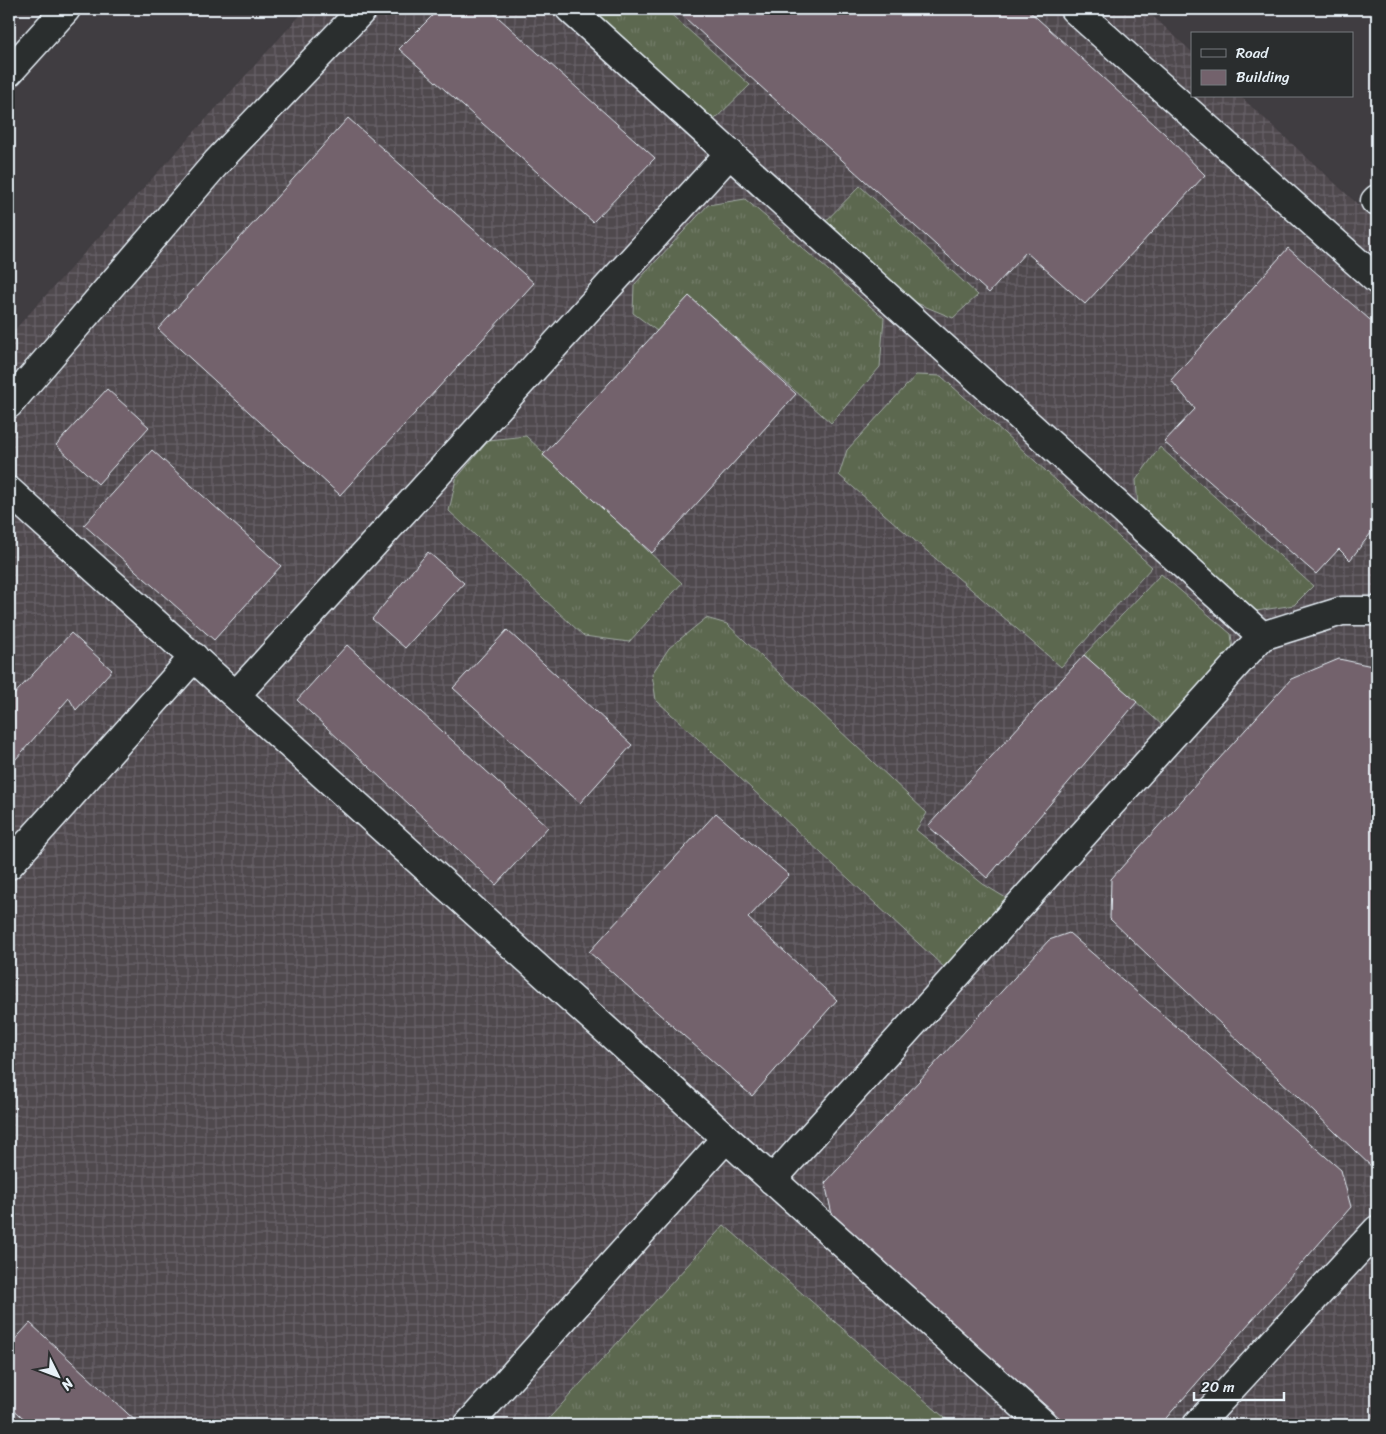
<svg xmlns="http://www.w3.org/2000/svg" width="1386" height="1434" font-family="Sriracha,sans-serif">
  <defs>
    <pattern id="industrial-grid" width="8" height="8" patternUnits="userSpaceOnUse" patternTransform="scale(1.25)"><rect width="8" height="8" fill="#4f484e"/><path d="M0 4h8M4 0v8" fill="none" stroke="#686368"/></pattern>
    <pattern id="grass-tufts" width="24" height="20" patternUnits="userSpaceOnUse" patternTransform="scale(1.25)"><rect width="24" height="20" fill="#5c674f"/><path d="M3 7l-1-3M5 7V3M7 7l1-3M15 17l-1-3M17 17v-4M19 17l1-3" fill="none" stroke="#737d69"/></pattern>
  </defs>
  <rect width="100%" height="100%" fill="#403d41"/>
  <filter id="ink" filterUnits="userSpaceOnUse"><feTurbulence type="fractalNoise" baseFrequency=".02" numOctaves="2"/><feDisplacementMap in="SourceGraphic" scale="10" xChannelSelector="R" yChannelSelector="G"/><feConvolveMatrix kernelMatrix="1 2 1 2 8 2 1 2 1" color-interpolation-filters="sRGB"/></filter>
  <g filter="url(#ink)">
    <path fill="url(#industrial-grid)" d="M306 9H1145L1192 52V96H1240L1377 222V1425H9V336Z"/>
    <path fill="url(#grass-tufts)" stroke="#a2aca4" d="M590 9H665L750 85 713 121Z
      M860 186 978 295 953 318 890 292 818 229Z
      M745 199 884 318 880 367 831 423 689 296 657 331 633 313 634 285 708 205Z
      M916 375 941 376 1152 567 1061 667 839 475 847 450Z
      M526 436 682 583 629 642 584 636 449 511 456 479 489 440Z
      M1160 447 1313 586 1294 605 1250 612 1138 509 1136 480Z
      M1161 574 1231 634 1235 666 1173 735 1084 655Z
      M706 618 727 624 927 813 916 830 983 884 1019 906 946 969 656 700 652 674 669 648Z
      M724 1225 953 1425H543Z"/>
    <path fill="#73626c" stroke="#e8f1f8" d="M439 9H489L655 158 593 222 399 49Z
      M675 9H1027L1165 134 1205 175 1085 304 1026 252 989 293Z
      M348 118 534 283 340 495 158 329Z
      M1288 248 1377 326V529L1375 528 1350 560 1339 549 1316 574 1164 442 1195 409 1171 380Z
      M689 296 796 394 652 553 543 455Z
      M107 389 149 427 98 484 56 445Z
      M152 450 281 566 214 640 84 525Z
      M428 552 464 583 405 648 372 619Z
      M507 630 632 745 580 803 453 688Z
      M71 633 112 670 76 710 69 698 9 767V700Z
      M347 645 548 827 496 885 297 700Z
      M1084 655 1137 702 987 878 928 826Z
      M1339 659 1377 667V1168H1373L1110 919 1111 879 1291 679Z
      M716 813 789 875 748 918 837 1000 752 1096 589 952Z
      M1069 933 1341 1170 1351 1207 1160 1425H1068L833 1219 825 1183 1049 940Z
      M30 1323 140 1425H31L9 1405V1346Z"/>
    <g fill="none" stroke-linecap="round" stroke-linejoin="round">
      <defs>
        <path id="minor" d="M570 9 1262 636
          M1074 9 1377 280
          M1375 201 1377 199
          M9 404 217 162 363 9
          M9 491 1044 1425
          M236 695 730 153
          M9 865 194 657
          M772 1180 1262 636 1342 611H1377
          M468 1425 726 1138
          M1197 1425 1377 1230"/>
        <path id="tertiary" d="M9 72 66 9"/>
      </defs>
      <use href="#minor" stroke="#e8f1f8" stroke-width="31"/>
      <use href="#tertiary" stroke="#e8f1f8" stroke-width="31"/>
      <use href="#minor" stroke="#2a2d2e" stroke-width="28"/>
      <use href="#tertiary" stroke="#2a2d2e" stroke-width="28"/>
    </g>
  </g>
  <rect width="1386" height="1434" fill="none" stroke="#2a2d2e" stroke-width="30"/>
  <rect x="15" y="15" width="1356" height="1404" fill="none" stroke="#e8f1f8" stroke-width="2" filter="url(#ink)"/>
  <rect x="1191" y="32" width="162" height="65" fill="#2a2d2e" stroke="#767b7f"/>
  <rect x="1201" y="49" width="25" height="8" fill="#2a2d2e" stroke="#767b7f"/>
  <text x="1236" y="58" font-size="15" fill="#e8f1f8">Road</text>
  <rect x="1201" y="70" width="25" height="15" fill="#73626c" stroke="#767b7f"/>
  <text x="1236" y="82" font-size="15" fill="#e8f1f8">Building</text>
  <g transform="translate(58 1376) rotate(132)" stroke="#2a2d2e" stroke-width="4" paint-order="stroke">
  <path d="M0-4L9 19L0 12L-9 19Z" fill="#e8f1f8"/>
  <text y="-8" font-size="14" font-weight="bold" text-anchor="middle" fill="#e8f1f8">N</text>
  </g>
  <path d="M1194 1392v8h90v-8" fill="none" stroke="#e8f1f8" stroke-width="2.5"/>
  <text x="1201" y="1392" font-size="15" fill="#e8f1f8" stroke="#2a2d2e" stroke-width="4" paint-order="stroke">20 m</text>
</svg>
